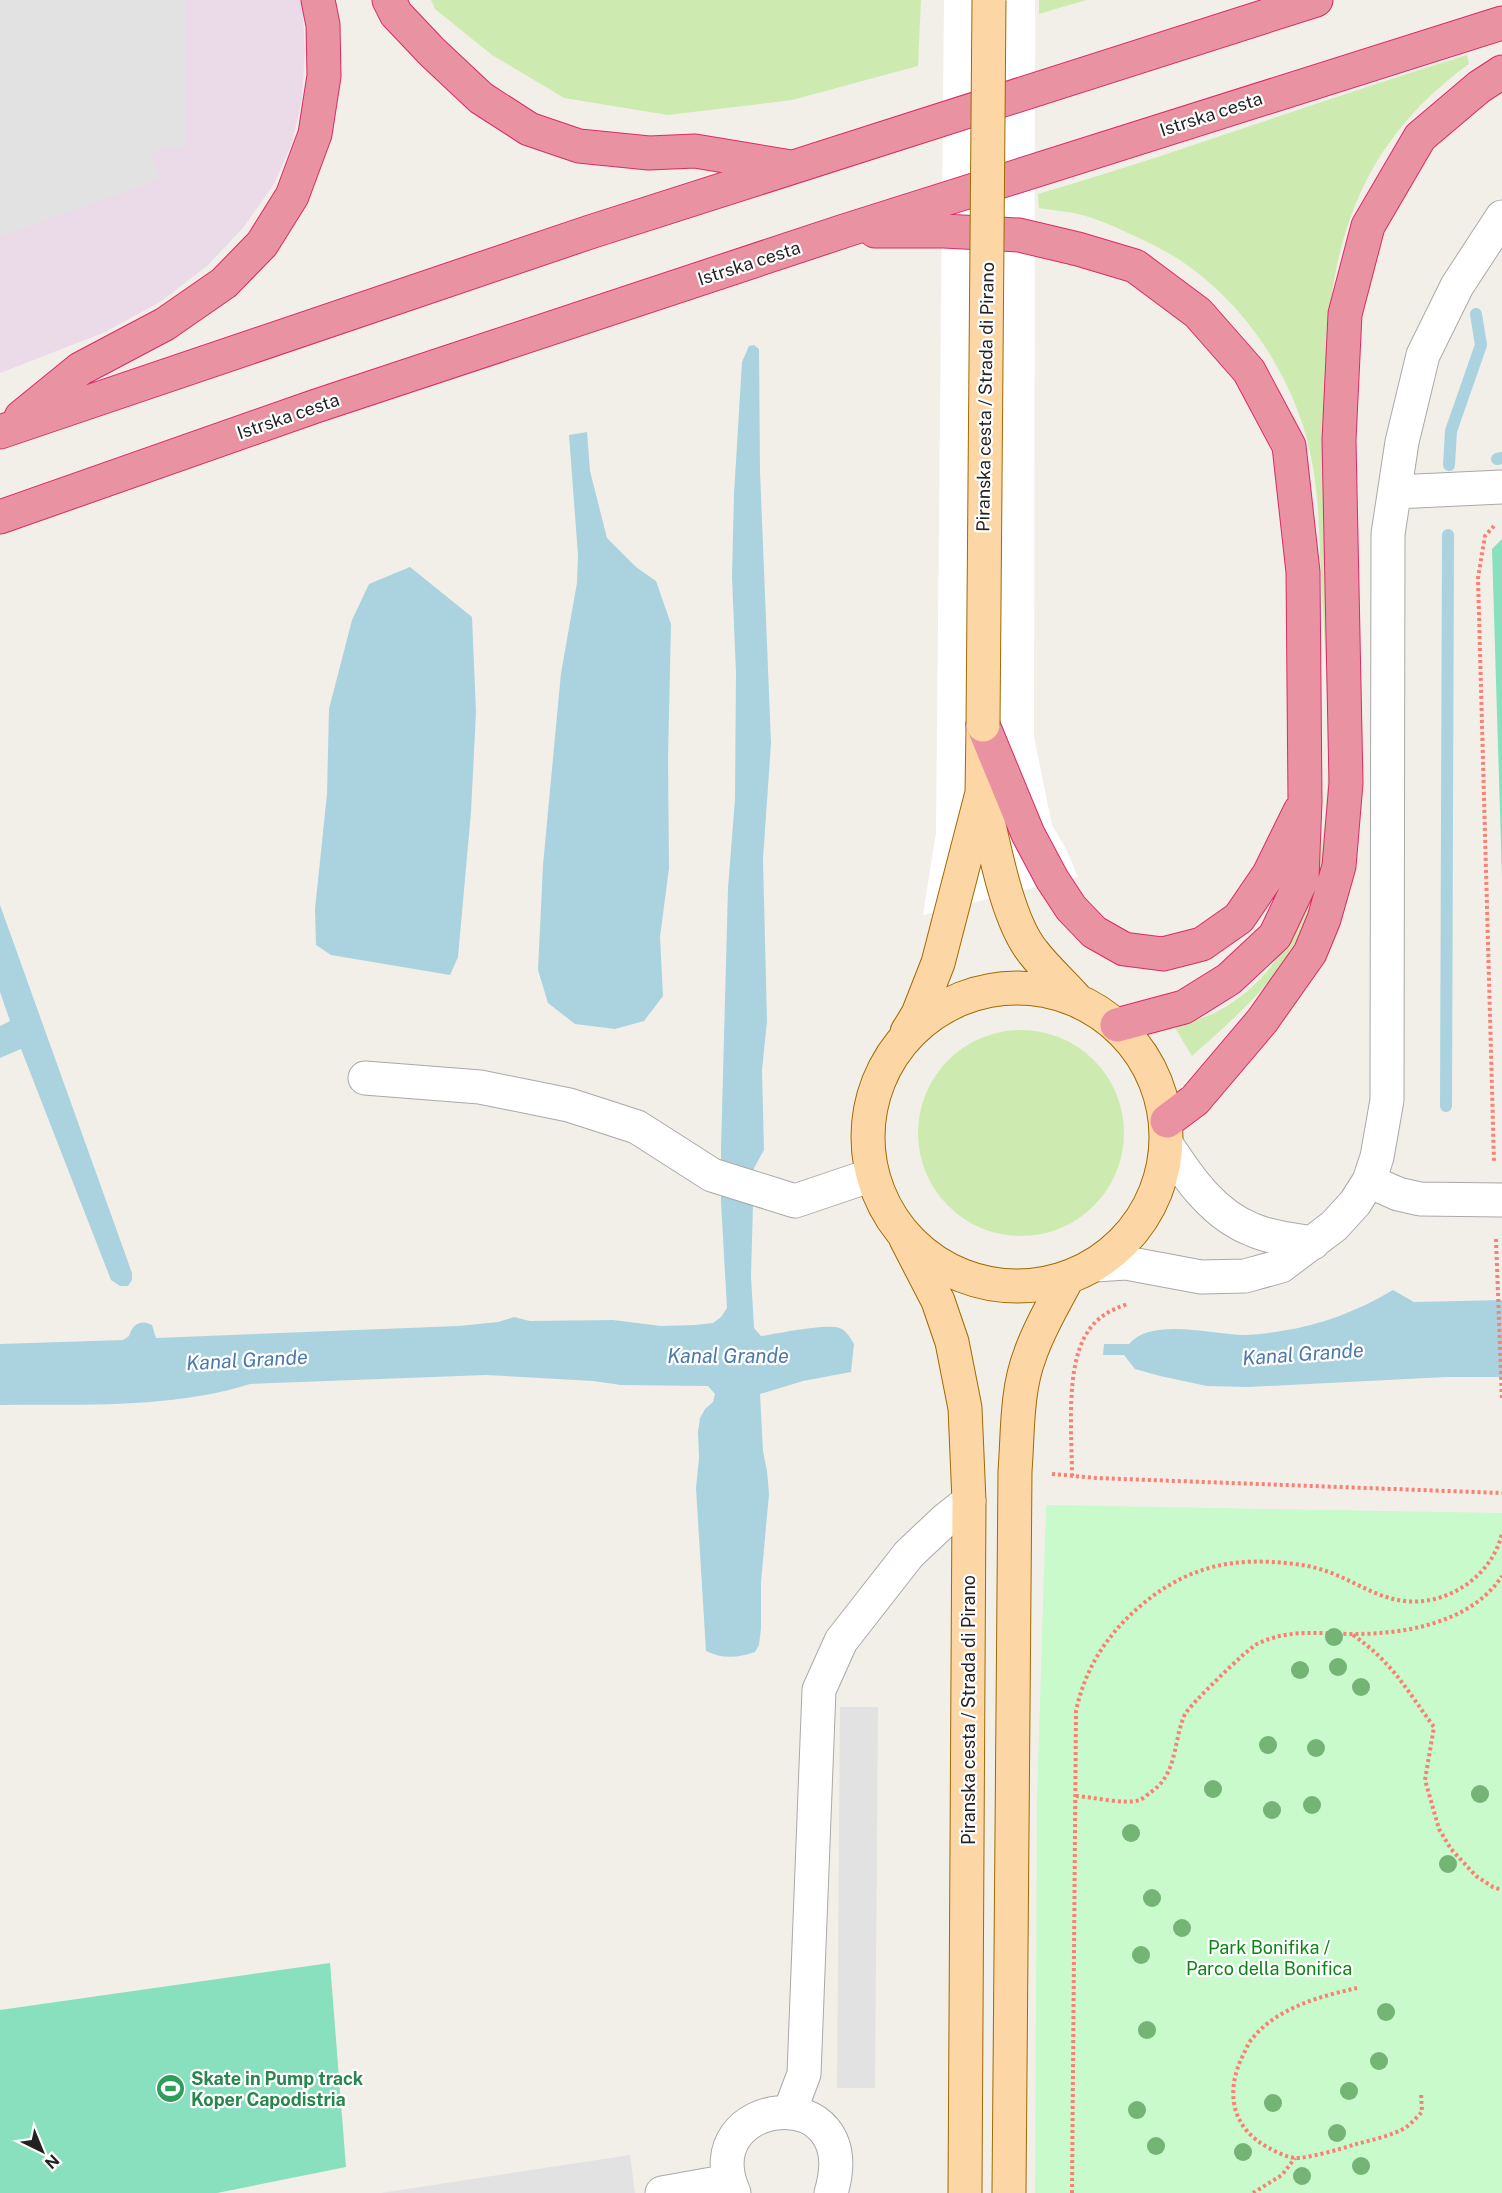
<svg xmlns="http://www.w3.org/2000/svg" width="1502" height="2193" font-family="'Public Sans',sans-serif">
  <rect width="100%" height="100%" fill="#f2efe9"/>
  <path fill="#ebdbe8" d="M0 0H302L305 50 302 99 292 143 274 184 243 228 207 266 160 302 103 333 0 373Z"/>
  <path fill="#cdebb0" d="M431 0H921L918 66 792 100 668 115 564 98 492 55 435 9Z
    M1039 0H1086L1039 14Z
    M1467 55 1469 64C1312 177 1322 335 1328 509 1331 593 1333 676 1331 760 1331 788 1333 819 1329 847 1327 866 1318 886 1312 905 1308 916 1306 931 1300 941 1277 980 1226 1026 1192 1056L1175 1028C1189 1021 1205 1018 1218 1011 1252 993 1278 962 1296 929 1334 859 1329 747 1326 669 1324 631 1322 593 1320 555 1319 526 1318 496 1313 467 1300 388 1252 311 1187 265 1169 252 1148 242 1128 233 1111 225 1093 217 1074 213 1063 211 1050 210 1039 208L1038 194C1182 152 1323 99 1467 55Z
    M918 1133a103 103 0 1 1 206 0a103 103 0 1 1-206 0Z"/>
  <path fill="#c8facc" d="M1046 1505 1502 1513V2193H1035L1037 1801Z"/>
  <path fill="#88e0be" d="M1502 539V878L1492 549Z
    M330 1963 346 2167 217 2193H0V2010Z"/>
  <path fill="#e2e2e2" d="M0 0H186V148H160L152 155 159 179 0 237Z
    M840 1707H878L875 2088H837Z
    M630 2155 635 2193H381Z"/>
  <path fill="#aad3df" d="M754 345 759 349 760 471 771 743 763 859 767 1021 762 1070 764 1150 754 1168 751 1276 754 1328 761 1336C778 1334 830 1322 842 1329 847 1332 851 1339 854 1344L851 1372 803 1381 760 1394 763 1451 767 1471 769 1494 761 1582V1628L759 1645 755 1652C738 1658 722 1659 706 1651L696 1488 699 1458 698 1432 700 1418 705 1409 713 1402 715 1394 708 1386 621 1385 593 1381 486 1375 250 1384C170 1409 83 1404 0 1405V1344L123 1340 129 1336C133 1324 140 1319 152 1325L156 1338 459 1326 498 1322 514 1317 530 1321 613 1320 661 1326 695 1325 713 1323 721 1317 727 1308 721 1202V1149L728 888 735 799 736 673 732 577 734 494 742 362 749 346Z
    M587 432 590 471 607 538 636 567 656 581 671 624 668 758 669 868 660 937 663 996 644 1021 615 1029 575 1024 548 1003 538 970 543 865 561 673 577 583 578 555 569 435Z
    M410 567 472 617 476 712 471 812 458 957 450 975 331 955 316 945 315 909 327 794 329 709 352 620 369 584Z
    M0 905 132 1273V1280L128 1286H120L111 1280 21 1049 0 1058V1026L10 1021 0 992Z
    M1393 1290 1414 1302 1502 1300V1377H1446L1248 1387 1207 1386 1160 1376 1135 1369 1124 1355H1103L1104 1344H1129C1152 1317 1213 1335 1244 1335 1256 1335 1269 1333 1281 1331 1321 1325 1358 1311 1393 1290Z"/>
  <path fill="#fff" d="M944 0H1035L1034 737 1052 825 1066 849 1078 877 923 915 936 833Z"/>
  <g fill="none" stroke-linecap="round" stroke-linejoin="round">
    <path stroke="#aad3df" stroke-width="12" d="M1497 459 1502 458
      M1449 465 1451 431 1481 345 1476 314
      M1446 1106 1448 535"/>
    <defs>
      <path id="minor" d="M1395 492 1502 487
        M365 1078 480 1087 569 1105 637 1127 712 1175 795 1201 872 1175
        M1167 1145C1189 1179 1214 1215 1253 1230 1272 1238 1293 1240 1313 1243
        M1369 1181 1398 1194 1420 1199 1502 1200
        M1095 1265 1126 1263 1201 1277 1245 1276 1281 1266 1334 1226 1355 1203 1369 1181 1377 1157 1387 1100 1388 534 1402 442 1423 355 1457 286 1502 217
        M790 2111 804 2074 819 1690 841 1641 909 1554 944 1521 969 1501
        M662 2193 729 2181
        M734 2193C691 2096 866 2076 831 2193"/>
      <path id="major" d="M983 798C993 840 1006 919 1033 952 1046 969 1063 984 1077 1000
        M868 1137a149 149 0 1 1 298 0a149 149 0 1 1-298 0Z
        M907 1032 918 1014 938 963 982 793 983 725
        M906 1239 938 1301 952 1342 965 1408 969 1501 965 2193
        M1009 2193 1015 1471C1018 1433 1016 1391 1030 1355 1039 1328 1054 1304 1067 1279"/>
      <path id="highway" d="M389 0 396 14 432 52 481 98 529 129 579 146 649 153 695 151 791 167
        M875 231H944L1019 235 1078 249 1135 266 1198 313 1249 371 1289 446 1303 572 1305 801 1302 879 1275 936 1229 979 1184 1007 1117 1025
        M21 417 80 369 165 324 224 283 262 244 292 196 315 134 324 76 323 25 318 0
        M0 432 590 232 1316 0
        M0 517 316 406 844 231 1502 23
        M983 725 1028 834 1052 879 1071 908 1094 932 1124 949 1163 954 1202 944 1239 918 1269 874 1300 811
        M1167 1121 1195 1100 1262 1021 1310 953 1324 919 1339 866 1346 783 1339 440 1345 314 1368 226 1420 137 1479 87 1502 72"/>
    </defs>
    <use href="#minor" stroke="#a9a9a9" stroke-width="35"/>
    <use href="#major" stroke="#a06b00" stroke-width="35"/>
    <use href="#highway" stroke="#dc2a67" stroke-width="35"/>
    <path stroke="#fa8072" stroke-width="4" stroke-dasharray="3 3" stroke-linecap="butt" d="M1494 526 1485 536 1478 578 1494 1162
      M1496 1239 1502 1401
      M1052 1474 1096 1478 1502 1493
      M1072 1476C1072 1436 1065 1367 1087 1333 1096 1318 1111 1309 1128 1304
      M1353 1635C1393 1663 1406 1689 1434 1727L1425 1780 1439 1829 1451 1849 1476 1876 1493 1887 1502 1890
      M1076 1796C1093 1797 1125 1805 1140 1800 1144 1798 1148 1794 1151 1792 1178 1774 1173 1740 1185 1714 1190 1705 1247 1649 1257 1644 1290 1628 1320 1634 1355 1634 1407 1634 1472 1622 1502 1576
      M1357 1988C1321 1996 1276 2008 1252 2039 1248 2043 1246 2050 1243 2055 1225 2092 1231 2128 1269 2148 1276 2152 1286 2157 1295 2158 1305 2159 1341 2149 1353 2145 1370 2140 1389 2137 1405 2128 1411 2124 1417 2117 1422 2112L1421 2092
      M1072 2193 1076 1711C1085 1669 1106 1636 1138 1608 1178 1573 1219 1559 1272 1562 1290 1563 1309 1565 1326 1571 1350 1579 1372 1595 1398 1600 1443 1609 1492 1578 1502 1533
      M1253 2193 1282 2175 1295 2158"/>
    <use href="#minor" stroke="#fff" stroke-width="33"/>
    <use href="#major" stroke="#fcd6a4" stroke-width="33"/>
    <use href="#highway" stroke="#e892a2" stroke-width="33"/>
    <defs>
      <path id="major-bridge" d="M983 725 989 0"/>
    </defs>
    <use href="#major-bridge" stroke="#a06b00" stroke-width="35" stroke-linecap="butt"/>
    <use href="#major-bridge" stroke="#fcd6a4" stroke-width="33"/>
  </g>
  <g fill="#74b475">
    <circle cx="1334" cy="1637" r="9"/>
    <circle cx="1338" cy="1667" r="9"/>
    <circle cx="1300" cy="1670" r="9"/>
    <circle cx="1361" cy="1687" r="9"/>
    <circle cx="1268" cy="1745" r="9"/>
    <circle cx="1316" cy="1748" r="9"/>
    <circle cx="1213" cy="1789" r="9"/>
    <circle cx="1480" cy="1794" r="9"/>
    <circle cx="1312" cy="1805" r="9"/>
    <circle cx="1272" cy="1810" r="9"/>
    <circle cx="1131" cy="1833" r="9"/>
    <circle cx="1448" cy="1864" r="9"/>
    <circle cx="1152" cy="1898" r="9"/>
    <circle cx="1182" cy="1928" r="9"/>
    <circle cx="1141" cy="1955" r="9"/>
    <circle cx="1386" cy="2012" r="9"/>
    <circle cx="1147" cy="2030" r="9"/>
    <circle cx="1379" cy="2061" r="9"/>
    <circle cx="1349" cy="2091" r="9"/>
    <circle cx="1273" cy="2103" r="9"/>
    <circle cx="1137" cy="2110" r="9"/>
    <circle cx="1337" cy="2133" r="9"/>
    <circle cx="1156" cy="2146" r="9"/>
    <circle cx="1243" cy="2152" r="9"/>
    <circle cx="1361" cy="2166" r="9"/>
    <circle cx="1302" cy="2176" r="9"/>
  </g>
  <defs>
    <symbol id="stadium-disc" viewBox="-11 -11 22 22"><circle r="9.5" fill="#2e9e5b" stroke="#fff"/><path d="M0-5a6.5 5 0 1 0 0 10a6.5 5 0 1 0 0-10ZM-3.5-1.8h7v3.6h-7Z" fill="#fff"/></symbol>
  </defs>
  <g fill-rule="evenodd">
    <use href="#stadium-disc" x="154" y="2072" width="33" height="33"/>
  </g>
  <g text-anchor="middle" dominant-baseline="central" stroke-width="4.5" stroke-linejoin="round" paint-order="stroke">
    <g font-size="18" fill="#222" stroke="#fff">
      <text transform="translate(1211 114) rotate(-18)">Istrska cesta</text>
      <text transform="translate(749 263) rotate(-18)">Istrska cesta</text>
      <text transform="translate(985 397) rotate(-89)">Piranska cesta / Strada di Pirano</text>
      <text transform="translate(288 416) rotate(-19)">Istrska cesta</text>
      <text transform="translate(968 1710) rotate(-90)">Piranska cesta / Strada di Pirano</text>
    </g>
    <g font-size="18" fill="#0c8416" stroke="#fff">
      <text x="1269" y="1947">Park Bonifika /<tspan x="1269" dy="21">Parco della Bonifica</tspan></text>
    </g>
    <g font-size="18" font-weight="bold" fill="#27864d" stroke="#fff" text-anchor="start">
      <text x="191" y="2078">Skate in Pump track<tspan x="191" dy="21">Koper Capodistria</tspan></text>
    </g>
    <g font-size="20" font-style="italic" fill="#4a7aab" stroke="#fff">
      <text transform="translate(1303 1354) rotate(-4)">Kanal Grande</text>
      <text x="728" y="1356">Kanal Grande</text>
      <text transform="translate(247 1360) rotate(-3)">Kanal Grande</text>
    </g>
  </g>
  <g transform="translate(42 2151) rotate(137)" stroke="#ffffff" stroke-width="4.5" paint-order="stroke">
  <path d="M0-4.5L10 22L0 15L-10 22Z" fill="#222222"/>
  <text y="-9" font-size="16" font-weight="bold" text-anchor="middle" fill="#222222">N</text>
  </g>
</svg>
